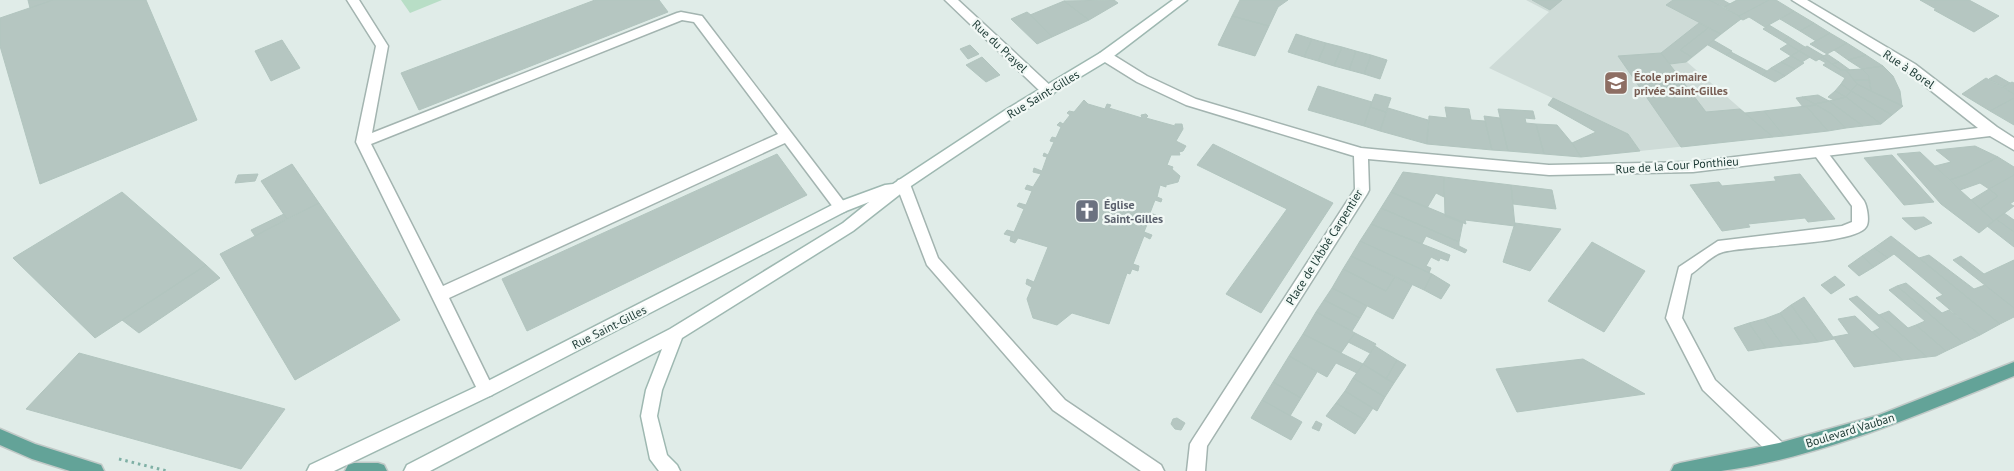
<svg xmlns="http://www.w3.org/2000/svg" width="2014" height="471" font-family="'PT Sans',sans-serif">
  <rect width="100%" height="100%" fill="#e0ece8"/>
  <path fill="#cedbd7" d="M1526 0H1709L1739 16 1741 19 1687 62 1773 137 1640 151 1628 134 1489 68 1549 12Z"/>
  <path fill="#b8dec6" d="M401 0H442L410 13Z"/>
  <path fill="#b5c6c1" stroke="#b2c5bf" d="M28 0H53L30 8Z
    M53 0H146L197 120 40 184 0 46V18Z
    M595 0H659L668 12 419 110 401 73Z
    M1114 0 1118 3 1089 20 1064 1Z
    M1240 0H1288L1278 7 1269 26 1232 16Z
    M1532 0H1562L1550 10Z
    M1673 0H1709L1739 16 1741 19 1721 34 1666 5Z
    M1709 0H1723L1730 4 1724 7Z
    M1737 0H1769L1739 16 1724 7Z
    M1769 0H1776L1794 11 1765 27 1749 17 1743 20 1741 19 1739 16Z
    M1920 0H1969L1999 16 1974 32 1934 10 1936 9Z
    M1064 1 1089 20 1052 37 1030 15Z
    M1794 11 1814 23 1800 31 1780 19Z
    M1027 12 1031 15 1052 37 1037 44 1011 19Z
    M1232 16 1269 26 1255 56 1218 45Z
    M1699 23 1708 28 1680 50 1692 57 1686 62 1670 64 1661 53Z
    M1814 23 1830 33 1816 41 1800 31Z
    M1769 25 1789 37 1783 41 1763 29Z
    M1708 28 1721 34 1692 57 1680 50Z
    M1830 33 1847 43 1827 54 1810 44Z
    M1296 34 1312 39 1304 57 1288 52Z
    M1789 37 1805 47 1799 51 1783 41Z
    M1312 39 1326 43 1318 61 1304 57Z
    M282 40 300 68 271 81 255 51Z
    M1713 40 1732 51 1726 55 1708 45Z
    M1326 43 1342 47 1334 66 1318 61Z
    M1847 43 1866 55 1848 60 1834 50Z
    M1788 44 1799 51 1791 56 1780 49Z
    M970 45 979 54 968 59 960 49Z
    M1807 46 1824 56 1816 61 1799 51Z
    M1342 47 1356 51 1349 70 1334 66Z
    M1356 51 1371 55 1364 74 1349 70Z
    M1799 51 1810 57 1802 62 1791 56Z
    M1731 52 1767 71 1762 75 1726 55Z
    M1661 53 1706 112 1740 109 1773 137 1681 147 1618 56Z
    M1827 54 1839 62 1832 64 1822 57Z
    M1371 55 1387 60 1380 79 1364 74Z
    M1866 55 1883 66 1862 69 1848 60Z
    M1791 56 1802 62 1804 63 1795 69 1781 62Z
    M982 57 1000 75 986 82 966 65Z
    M1822 57 1841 70H1846L1857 84 1851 91 1841 84 1845 78 1823 65 1826 63 1819 59Z
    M1781 62 1795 69 1785 76 1771 68Z
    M1839 62 1850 70H1841L1832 64Z
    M1883 66 1893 76 1900 91 1902 106 1871 91 1869 76 1862 69Z
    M1771 68 1785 76 1775 82 1762 75Z
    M1862 69 1869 76V80H1854L1846 70Z
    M1996 75 2010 83 2003 87 1989 79Z
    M1986 78 2014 94V98L1990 111 1962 94Z
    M1854 80H1869L1871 91 1857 84Z
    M2012 82 2014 83V94L2003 87Z
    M1841 84 1851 91 1846 97 1835 91Z
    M1857 84 1871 91 1903 106 1892 115 1851 91Z
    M1318 86 1372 102 1364 126 1308 110Z
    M1835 91 1846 97 1834 100 1828 97Z
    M1851 91 1892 115 1881 124 1846 97Z
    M1375 94 1391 98 1386 112 1370 107Z
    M1818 95 1829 101 1815 104 1802 97Z
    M1802 97 1815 104 1816 105 1803 107 1796 98Z
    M1846 97 1881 124 1863 126 1829 101Z
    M1553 98 1628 134 1640 151 1581 157 1572 143 1596 132 1548 105Z
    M2014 98V125L1990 111Z
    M1084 100 1088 104 1105 109 1107 104 1111 105 1109 108 1142 118 1141 115 1146 114 1148 116 1146 118 1175 126V124H1182L1183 129 1176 141 1186 146 1183 151 1179 152 1180 155H1171L1167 165 1173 167 1172 169 1180 176 1178 182 1166 185V187L1160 185 1157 197 1162 199 1161 202 1155 200 1150 213 1156 215 1155 219 1150 217 1144 232 1152 235 1150 239 1144 236 1133 264 1139 266 1138 271 1132 269 1130 274 1127 273 1109 324 1072 313 1057 325 1033 318 1027 299 1032 287 1026 284 1027 279 1034 282 1048 247 1018 238 1015 243 1010 241 1011 236 1004 234 1007 230 1014 232 1024 209 1017 206 1019 203 1026 205 1032 191 1025 189 1027 185 1033 187 1041 174 1033 172 1034 168 1042 171 1047 157 1043 156 1044 153 1048 155 1054 142 1050 141 1052 137 1056 138 1061 127 1057 125 1060 122 1063 124 1070 115 1067 113 1069 111 1074 112Z
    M1829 101 1863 126 1846 128 1830 113 1815 104Z
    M1816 105 1830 113 1846 128 1828 131 1806 106Z
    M1806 106 1828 131 1784 136 1764 111Z
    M1370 107 1386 112 1380 131 1364 126Z
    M1445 107 1469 109 1471 120 1485 121 1492 150 1427 144 1429 116 1447 118Z
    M1388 108 1428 120 1427 144 1380 131Z
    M1498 109 1533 111 1535 119 1525 118 1526 123 1536 124 1544 154 1508 151Z
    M1764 111 1784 136 1773 137 1745 113Z
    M1484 116 1500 118 1508 151 1492 150Z
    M1536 124 1557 125 1572 143 1581 157 1544 154Z
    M1213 144 1333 203 1261 313 1226 294 1287 209 1197 165Z
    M1975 146 1998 157 1967 174 1950 180 1935 166 1951 162 1936 150Z
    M1920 152 1960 190 1994 221 1979 233 1941 204 1897 154Z
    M777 154 807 195 527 331 502 279Z
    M1892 155 1934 202 1904 205 1864 158Z
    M1998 157 2014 167V175L1989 189 1980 183 1960 190 1950 180 1967 174Z
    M292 164 319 203 287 219 261 181Z
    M1403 172 1444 177V197L1436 193 1427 208 1391 192Z
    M258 174 255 181 235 183 238 175Z
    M1800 174 1835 219 1808 222 1805 218 1748 224 1750 227 1722 231 1690 185 1719 182 1722 186 1776 181 1774 177Z
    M2014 175V201L2010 204 2014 206 1994 221 1980 209 1998 196 1989 189Z
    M1444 177 1511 185 1515 226 1465 220 1466 224 1445 216Z
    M1511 185 1552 190 1556 209 1513 204Z
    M1989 189 1998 196 1980 209 1971 200Z
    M122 192 206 265 95 338 13 258Z
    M1391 192 1463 222 1459 242 1381 208Z
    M319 203 400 320 295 380 220 254Z
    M1381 208 1459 242V246L1467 250 1465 253 1426 236 1422 244 1371 224Z
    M2004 213 2014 220V232L1996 219Z
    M284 214 287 219 255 236 251 230Z
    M1924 217 1932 223 1915 230 1902 218Z
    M1996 219 2014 232V247L1987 226Z
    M1515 223 1561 229 1530 271 1503 262Z
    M1371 224 1450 255 1448 261 1440 258 1439 261 1431 257 1426 266 1431 268 1429 273 1360 241Z
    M1891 236 1919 258 2000 324 1980 335 1936 298 1943 295 1894 254 1888 258 1874 248Z
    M1360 241 1432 274 1424 290 1351 256Z
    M1592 242 1645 271 1604 332 1548 301Z
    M1874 248 1888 258 1874 267 1862 256Z
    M1929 255 1974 289 1985 285 2014 308V317L2000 324 1919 258Z
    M1351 256 1395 277 1386 291 1343 269Z
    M1862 256 1874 267 1859 276 1848 266Z
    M1961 256 1984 274 2014 260V308L1953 260Z
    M206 265 220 278 139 333 122 320Z
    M1343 269 1386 291 1395 277 1412 285 1393 319 1332 288Z
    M1432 274 1450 285 1441 299 1424 290Z
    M1835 276 1845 285 1831 294 1821 285Z
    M1906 283 1942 313 1949 310 1980 335 1963 343 1897 286Z
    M1897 286 1963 343 1946 351 1916 325 1925 321 1889 290Z
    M1332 288 1367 306 1360 318 1324 300Z
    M1857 296 1879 315 1927 357 1903 360 1872 332 1880 328 1849 299Z
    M1804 297 1833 337 1834 339 1818 342 1791 305Z
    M1324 300 1360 318 1352 331 1316 312Z
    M1791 305 1818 342 1802 344 1780 313Z
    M1889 311 1908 328 1916 325 1946 351 1936 356 1927 357 1879 315Z
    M1316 312 1355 333 1341 353 1303 334Z
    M1780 313 1802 344 1783 346 1764 319Z
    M1855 316 1872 332 1903 360 1854 367 1833 337 1849 334 1838 319Z
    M1764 319 1783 346 1766 348 1749 323Z
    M1749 323 1766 348 1748 351 1734 328Z
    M1355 333 1376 344 1370 353 1348 342Z
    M1303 334 1363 364 1357 373 1336 363 1327 377 1289 356Z
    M1375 346 1397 360 1386 379 1363 364Z
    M79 353 285 409 241 469 26 409Z
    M1289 356 1317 372 1301 398 1273 382Z
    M1583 359 1645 394 1517 412 1496 369Z
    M1397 360 1406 365 1394 383 1386 379Z
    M1363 364 1394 383 1385 397 1353 378Z
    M1353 378 1385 397 1377 411 1345 391Z
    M1273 382 1301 398 1290 416 1262 400Z
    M1345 391 1373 408 1365 420 1336 403Z
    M1262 400 1302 422 1291 440 1251 418Z
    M1336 403 1365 420 1355 434 1326 416Z
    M1177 418 1185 423 1181 430 1175 429 1171 424 1173 419Z
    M1316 421 1322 424 1319 431 1312 428Z"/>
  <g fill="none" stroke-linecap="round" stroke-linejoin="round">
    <defs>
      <path id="lane" d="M347 0H359L388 46 372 133 677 13 681 12 702 16 848 207 846 211 841 213 836 211 785 143 449 298 494 390 492 395 486 397 480 395 356 142 376 46ZM682 20 694 22 778 134 443 286 371 144Z
        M1820 148 1825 149 1864 201C1867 206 1870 222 1866 227 1855 245 1747 245 1723 252 1712 255 1700 268 1691 274L1682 318 1715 380 1785 445 1788 451 1785 457 1779 459 1773 457 1703 390 1666 318 1679 267 1718 241 1842 226 1852 222V206L1813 153 1815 149Z"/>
      <path id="street" d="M945 0H958L1053 88 1055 91 1053 94H1043Z
        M1792 0H1807L1915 64 1997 127 2014 138V150L1990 136 1693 172 1549 175 1368 159 1369 190 1367 194 1207 446 1205 471H1187L1190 444 1193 439 1355 189 1354 156 1186 105 1137 82 1100 59 1098 56 1100 53H1110L1147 76 1196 99 1361 148 1549 165 1693 162 1978 128 1905 70Z
        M903 179 908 180 910 184 938 258 1065 400 1161 465 1164 471H1141L1053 410 927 265 896 184 898 180Z"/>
      <path id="secondary" d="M1173 0H1187L1110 59 1017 115 948 161 908 188 853 231 682 338 662 390 657 416 667 455 677 465 680 471H659L650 459 641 416 646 390 662 349 430 471H404L407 465 670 329 843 223 869 202 846 211 492 395 334 471H307L310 465 480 385 836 203 885 185 893 184 1007 109 1100 53Z"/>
      <path id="primary" d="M2014 362V376C1920 414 1822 457 1721 471 1705 471 1687 471 1671 471L1674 465 1680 463 1779 443 1879 415Z
        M0 429 35 444 101 465 104 471H70L32 459 0 445Z
        M354 463H378L384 465 387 471H345L348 465Z"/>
    </defs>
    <use href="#lane" stroke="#a3b4b0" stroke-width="3"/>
    <use href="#street" stroke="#a3b4b0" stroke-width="3"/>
    <use href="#secondary" stroke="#9eb8b1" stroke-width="3"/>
    <use href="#primary" stroke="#c1c9c7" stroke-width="3"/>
    <path stroke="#7fb0a5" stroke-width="3" stroke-dasharray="2.5 4" stroke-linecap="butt" d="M119 459 167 471"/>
    <use href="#lane" fill="#fff" fill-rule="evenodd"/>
    <use href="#street" fill="#fff" fill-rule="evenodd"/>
    <use href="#secondary" fill="#fff" fill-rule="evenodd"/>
    <use href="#primary" fill="#63a398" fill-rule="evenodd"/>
  </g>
  <defs>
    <symbol id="school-square" viewBox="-11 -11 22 22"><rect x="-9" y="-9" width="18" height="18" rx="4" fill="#8d6e63" stroke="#f1f8f5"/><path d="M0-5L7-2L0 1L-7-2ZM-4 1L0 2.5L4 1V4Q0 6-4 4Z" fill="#fff"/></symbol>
    <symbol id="church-square" viewBox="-11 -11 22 22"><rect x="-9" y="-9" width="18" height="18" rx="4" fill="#6b7280" stroke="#f1f8f5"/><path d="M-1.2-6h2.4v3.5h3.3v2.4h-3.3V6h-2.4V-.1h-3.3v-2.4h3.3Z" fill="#fff"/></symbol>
  </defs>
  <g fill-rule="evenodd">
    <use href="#school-square" x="1602" y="69" width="28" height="28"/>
    <use href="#church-square" x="1073" y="197" width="28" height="28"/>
  </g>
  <g text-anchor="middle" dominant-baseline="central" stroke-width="4.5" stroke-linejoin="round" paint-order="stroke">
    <g font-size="12" fill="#203d38" stroke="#f1f8f5">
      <text transform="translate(1000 46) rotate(43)">Rue du Prayel</text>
      <text transform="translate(1909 69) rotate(34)">Rue à Borel</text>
      <text transform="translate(1043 94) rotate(-31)">Rue Saint-Gilles</text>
      <text transform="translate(1677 165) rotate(-4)">Rue de la Cour Ponthieu</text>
      <text transform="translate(1324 247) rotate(-58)">Place de l'Abbé Carpentier</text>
      <text transform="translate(609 327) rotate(-27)">Rue Saint-Gilles</text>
      <text transform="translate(1850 430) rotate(-17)">Boulevard Vauban</text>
    </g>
    <g font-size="12" font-weight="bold" fill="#785e54" stroke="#f1f8f5" text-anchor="start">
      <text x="1634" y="76">École primaire<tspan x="1634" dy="14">privée Saint-Gilles</tspan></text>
    </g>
    <g font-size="12" font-weight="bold" fill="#5b616d" stroke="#f1f8f5" text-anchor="start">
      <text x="1104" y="204">Église<tspan x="1104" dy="14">Saint-Gilles</tspan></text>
    </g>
  </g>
</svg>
